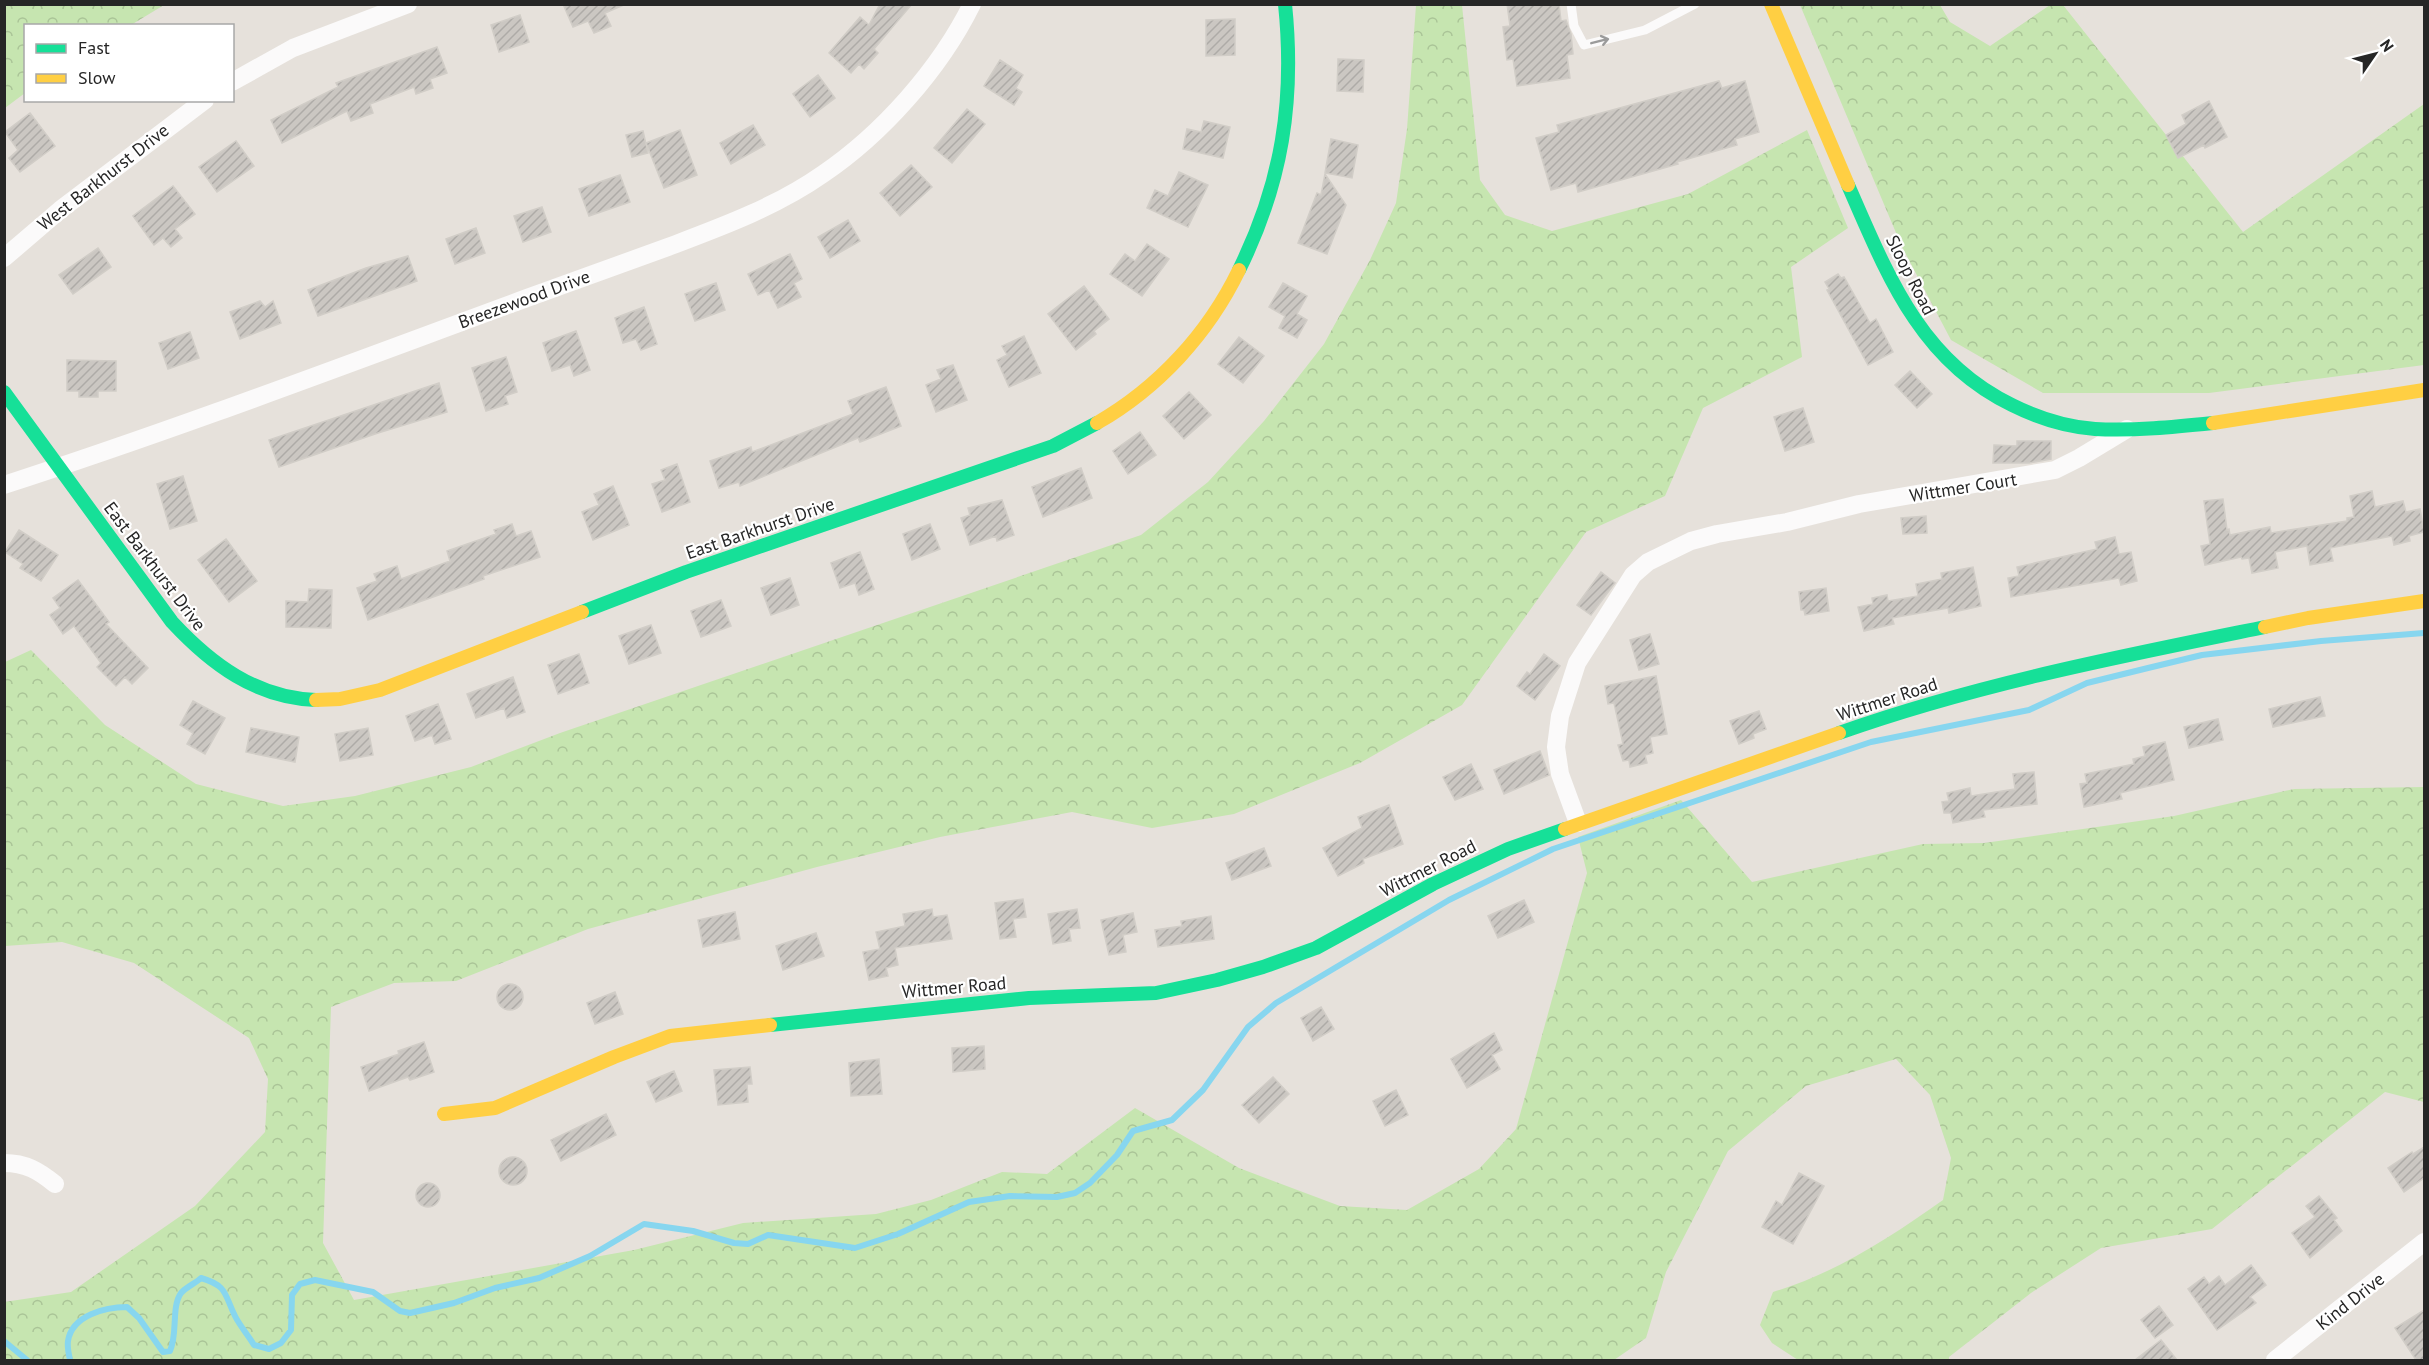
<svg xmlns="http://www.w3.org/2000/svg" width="2429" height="1365" font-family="'PT Sans',sans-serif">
  <defs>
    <pattern id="forest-crowns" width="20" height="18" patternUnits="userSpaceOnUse" patternTransform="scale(1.5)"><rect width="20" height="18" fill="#c6e5b0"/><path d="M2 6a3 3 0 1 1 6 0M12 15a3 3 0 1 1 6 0" fill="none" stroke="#aac497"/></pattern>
    <pattern id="building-hatch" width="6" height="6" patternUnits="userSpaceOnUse" patternTransform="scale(1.5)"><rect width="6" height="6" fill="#cbc7c2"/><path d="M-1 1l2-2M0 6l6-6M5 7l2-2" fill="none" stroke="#aeaba7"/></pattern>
  </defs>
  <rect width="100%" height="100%" fill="#e6e1db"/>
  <path fill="url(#forest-crowns)" d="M5 4H164V5L131 25 26 26 25 93 5 108Z
    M1416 5H1462L1480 180 1505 215 1552 231 1688 194 1807 130 1848 228 1791 267 1802 357 1703 408 1665 496 1586 532 1462 705 1360 763 1234 814 1152 828 1072 812 940 837 817 867 588 929 456 981 394 983 331 1007 323 1243 354 1300 634 1250 743 1223 876 1214 931 1200 1002 1172 1047 1174 1135 1108 1239 1168 1340 1206 1407 1210 1479 1169 1516 1129 1587 873 1578 837 1681 800 1752 882 1923 844 1984 843 2174 816 2294 789 2424 787V1102L2385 1092 2212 1229 2101 1248 2031 1293 1949 1357V1360H1798L1772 1343 1760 1325 1773 1292C1834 1274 1891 1237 1943 1200L1951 1158 1930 1095 1896 1059 1806 1086 1728 1151 1666 1272 1646 1338 1614 1360H5L4 1302 71 1292 195 1206 265 1132 268 1079 249 1038 134 963 62 942 5 946V662L31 650 105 725 196 784 283 806 355 796 471 767 560 733 1141 535 1208 482 1264 421 1324 344 1370 260 1396 203 1407 129Z
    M1800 5H1940L1950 22 1990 46 2050 5H2063L2243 232 2424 104V365L2209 393H2043L1951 340 1902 247Z"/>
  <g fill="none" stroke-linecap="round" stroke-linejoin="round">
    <path stroke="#87d6ef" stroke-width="6" d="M4 1341 27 1360
      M70 1360C69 1355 67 1347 68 1341 72 1315 106 1307 127 1307L139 1318 163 1352 170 1351C178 1334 171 1307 181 1293 186 1287 196 1283 201 1278 228 1286 224 1294 235 1316 240 1326 248 1335 254 1345L269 1349 281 1343 291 1330 292 1295 300 1284 315 1280 373 1292 400 1311 410 1313 454 1303 495 1288 539 1278 590 1256 644 1224 693 1231 734 1243 748 1244 768 1235 855 1248 898 1234 969 1202 1010 1196 1057 1197 1075 1193 1090 1183 1117 1155 1133 1131 1172 1120 1203 1090 1248 1027 1276 1003 1449 900 1553 849 1871 742 2029 710 2087 683 2148 668 2202 655 2321 641 2424 633"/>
  </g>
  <path fill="url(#building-hatch)" stroke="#d1cdc7" stroke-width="1.5" d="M563 4H626L605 13 611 26 594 33 588 21 573 27Z
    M880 4H912L874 49 878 53 864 69 859 64 851 73 829 53 860 17 869 25Z
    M1507 4H1559L1561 21 1566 20 1571 34 1573 54 1567 55 1570 78 1517 86 1513 59 1507 60 1503 27 1510 26Z
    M520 15 529 42 499 52 491 25Z
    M1235 19V55L1206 56V20Z
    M437 47 447 73 430 79 433 88 416 94 414 87 370 104 373 113 351 121 347 111 282 143 271 120 338 87 336 83Z
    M1338 59 1364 60 1363 92 1337 91Z
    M1000 60 1023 75 1016 88 1022 92 1014 105 984 86Z
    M818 75 835 98 810 117 793 94Z
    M1719 81 1722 88 1745 81 1759 132 1735 139 1737 145 1677 162 1678 164 1578 192 1576 183 1551 190 1536 138 1559 132 1557 125Z
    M2209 101 2227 137 2205 148 2204 145 2178 158 2166 135 2186 124 2182 115Z
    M967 109 985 124 952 163 934 148Z
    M30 113 55 146 20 172 9 158 18 150 5 132Z
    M1204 121 1230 127 1223 158 1183 149 1187 129 1201 132Z
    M753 125 765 145 731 164 720 143Z
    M680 130 697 175 664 188 646 143Z
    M643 131 648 153 632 157 626 135Z
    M1331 139 1358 145 1352 178 1325 173Z
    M236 141 254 166 217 192 199 167Z
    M911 165 932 187 900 216 880 193Z
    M1179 172 1208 185 1188 227 1147 208 1155 190 1168 196Z
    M1325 174 1346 205 1327 254 1298 243 1317 193 1321 195Z
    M620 175 630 202 589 216 579 189Z
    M173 186 195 214 175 229 182 238 171 247 163 238 154 245 133 216Z
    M542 207 551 232 523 242 514 216Z
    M848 220 860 241 830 258 818 237Z
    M476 228 485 253 455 264 446 239Z
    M1147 244 1169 259 1142 296 1110 274 1125 254 1135 261Z
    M98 248 111 267 73 294 59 275Z
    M790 254 802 279 794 283 801 297 778 308 769 290 758 295 748 274Z
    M408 256 417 281 318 316 308 290 366 268Z
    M1838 274 1841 278 1844 277 1870 323 1876 319 1893 352 1868 365 1827 290 1829 289 1825 282Z
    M716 283 725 310 695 321 685 294Z
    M1283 283 1307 296 1297 314 1307 320 1297 338 1279 328 1285 316 1269 307Z
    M1084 286 1109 319 1094 331 1096 334 1076 350 1048 314Z
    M260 301 265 307 273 301 281 323 240 339 230 312Z
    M644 307 657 344 641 350 636 339 623 343 615 318Z
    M576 331 590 370 574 376 570 365 552 371 543 343Z
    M190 332 199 358 168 369 159 343Z
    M1024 336 1041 373 1009 387 997 360 1007 355 1002 346Z
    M1239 337 1264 356 1243 383 1218 364Z
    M506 357 517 392 505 396 508 404 486 411 472 368Z
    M67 360 116 361V391H98V397H79V391H67Z
    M953 365 967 400 936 412 926 385 941 379 937 370Z
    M1910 371 1932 394 1917 408 1895 385Z
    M439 383 447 412 378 433 279 467 269 440Z
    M886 387 901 426 860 442 858 438 740 486 739 482 719 488 710 461 751 447 752 452 853 414 848 401Z
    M1189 392 1211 415 1184 439 1163 416Z
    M1803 408 1814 442 1785 451 1774 417Z
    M1140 432 1156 455 1128 474 1113 451Z
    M2017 441H2051V459L2029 463H1993L1994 445 2017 446Z
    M677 464 690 502 662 512 652 484 665 480 661 470Z
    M1081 468 1092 498 1043 517 1032 487Z
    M183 476 197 521 170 529 157 484Z
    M613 486 629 525 593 540 582 512 599 505 594 494Z
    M2372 491 2375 507 2403 501 2406 512 2420 509 2424 532 2409 536 2410 541 2394 545 2392 536 2330 548 2333 561 2310 565 2307 546 2275 552 2278 568 2252 573 2249 558 2242 559 2241 557 2205 565 2201 546 2210 544 2204 501 2223 499 2227 530 2229 529 2230 535 2270 527 2271 533 2347 521V518L2354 517 2350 496Z
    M1002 500 1014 535 997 541 996 536 970 545 961 518 970 515 968 508Z
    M1926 516 1927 533 1903 534 1901 518Z
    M512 524 516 536 531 531 540 557 483 576 484 579 368 620 357 588 377 581 374 574 397 566 401 579 450 561 447 551 496 534 494 530Z
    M930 524 940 549 912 560 903 534Z
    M19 530 58 555 41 581 20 568 23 564 5 552Z
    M2115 537 2119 554 2131 552 2137 581 2121 585 2119 578 2011 597 2008 578 2019 576 2017 567 2097 549 2095 542Z
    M226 539 257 581 229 602 198 560Z
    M860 552 874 589 859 595 855 583 840 588 831 563Z
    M1973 567 1981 606 1949 613 1948 608 1892 618 1894 624 1864 631 1858 607 1873 604 1872 598 1887 595 1888 601 1918 596 1916 584 1942 579 1941 573Z
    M1601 572 1615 583 1591 615 1577 605Z
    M790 578 799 605 771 615 761 588Z
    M78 580 109 622 106 624 148 668 132 684 125 677 116 686 97 667 101 663 74 626 63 634 50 615 60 608 53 598Z
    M1826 588 1829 611 1805 615 1804 610H1801L1799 592Z
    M309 589 332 590 331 628 286 627V601L308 602Z
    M721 600 731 626 701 637 691 611Z
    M651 625 661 653 629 664 619 636Z
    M1650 634 1659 664 1639 670 1630 640Z
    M579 654 589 683 558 694 548 665Z
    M1544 654 1560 666 1535 700 1517 686 1527 672 1530 674Z
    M1656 676 1667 734 1650 737 1653 753 1645 755 1647 763 1630 767 1629 760 1623 761 1618 745 1623 744 1614 703 1608 704 1605 686Z
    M513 677 525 712 507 718 504 708 476 718 467 694Z
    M2320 697 2325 716 2273 727 2269 709Z
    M193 701 225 718 205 754 187 744 193 733 180 725Z
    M438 704 451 739 435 744 432 735 415 741 406 716Z
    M1759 711 1766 729 1753 734 1754 738 1739 744 1730 721Z
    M2218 719 2223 740 2189 748 2184 727Z
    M251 728 299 737 295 762 246 752Z
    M368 728 373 755 340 761 335 734Z
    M2165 742 2174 780 2120 793 2122 799 2084 807 2080 784 2087 783 2085 774 2134 764 2133 759 2145 756 2143 747Z
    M1540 751 1549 775 1504 794 1494 770Z
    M1471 764 1483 789 1455 800 1443 777Z
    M2034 772 2037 804 1983 810 1985 817 1953 823 1951 813H1944L1942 802 1949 801 1947 793 1970 788 1971 796 2015 789 2013 774Z
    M1389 805 1403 844 1363 859 1364 863 1338 876 1323 848 1362 828 1358 817Z
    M1264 848 1271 866 1232 880 1226 863Z
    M1023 899 1026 917 1013 919 1016 937 1000 939 995 903Z
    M1524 900 1534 922 1498 938 1488 916Z
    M932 909 933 917 947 915 952 939 895 948 898 965 886 968 888 976 869 980 863 952 880 949 876 932 905 926 903 914Z
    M1077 909 1080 928 1069 929 1071 941 1053 944 1048 914Z
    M735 912 740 939 703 947 698 920Z
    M1133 913 1137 932 1123 935 1126 952 1109 955 1101 920Z
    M1211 916 1214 939 1158 947 1155 930 1182 926 1181 921Z
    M816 933 824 956 783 970 776 946Z
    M497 997a13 13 0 1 1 26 0a13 13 0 1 1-26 0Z
    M615 992 623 1014 595 1024 587 1003Z
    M1321 1007 1334 1029 1313 1041 1301 1018Z
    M1494 1033 1502 1050 1492 1055 1500 1069 1467 1088 1451 1059Z
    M424 1042 434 1072 410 1080 408 1077 369 1091 361 1067 399 1054 398 1051Z
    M984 1046 985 1069 953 1072 952 1048Z
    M879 1059 882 1094 851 1096 849 1063Z
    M750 1067 752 1084H747L748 1102 718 1105 714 1070Z
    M674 1071 682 1091 656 1102 647 1082Z
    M1273 1077 1289 1094 1259 1123 1242 1105Z
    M1396 1090 1408 1115 1385 1126 1373 1101Z
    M606 1114 616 1135 561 1161 551 1140Z
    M2424 1147V1178L2404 1192 2388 1168 2412 1152 2413 1154Z
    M499 1171a14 14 0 1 1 28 0a14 14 0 1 1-28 0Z
    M1799 1173 1824 1186 1793 1244 1762 1227 1776 1201 1782 1205Z
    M416 1195a12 12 0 1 1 24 0a12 12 0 1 1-24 0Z
    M2319 1196 2337 1218 2334 1220 2342 1231 2310 1258 2292 1233 2315 1217 2306 1206Z
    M2251 1265 2266 1285 2250 1297 2256 1303 2217 1330 2188 1289 2204 1277 2209 1284 2219 1276 2225 1285Z
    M2159 1306 2173 1325 2155 1338 2141 1320Z
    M2424 1310V1360H2416L2395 1328Z
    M2161 1340 2177 1360H2135Z"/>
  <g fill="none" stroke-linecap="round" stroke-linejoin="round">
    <path stroke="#fbfafa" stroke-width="9" d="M1571 4 1574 26 1584 45 1645 30 1695 4"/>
    <path stroke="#fbfafa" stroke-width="18" d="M232 82 293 48 408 4
      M4 258 60 210 205 100
      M4 485C180 428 353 362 527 298 574 281 621 264 668 247 721 227 776 207 823 174 882 134 940 69 972 4
      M1578 823 1560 774 1556 747 1560 716 1577 663 1633 575 1648 562 1691 541 1717 534 1787 522 1859 504 2055 470 2079 458 2127 429
      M4 1163C26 1163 39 1171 55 1184
      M2275 1360 2424 1242"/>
    <path stroke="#16e098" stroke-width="14" d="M1848 185C1887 274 1920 361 2012 405 2038 418 2067 427 2095 429 2134 431 2174 427 2213 423
      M1239 270C1282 183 1295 101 1285 4
      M4 392 172 622C211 664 256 698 316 700
      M582 612 686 572 1053 446 1097 423
      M1839 733C1977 684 2122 656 2265 627
      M770 1025 1029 998 1156 993 1217 980 1263 967 1316 948 1433 884 1508 849 1565 829"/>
    <path stroke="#ffcf43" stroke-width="14" d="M1771 4 1848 185
      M1097 423C1158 388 1208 334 1239 270
      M2213 423 2424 390
      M2265 627 2308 618 2424 601
      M316 700 340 699 380 690 582 612
      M1565 829 1839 733
      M444 1114 495 1108 614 1057 670 1036 770 1025"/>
  </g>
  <defs><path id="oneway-shaft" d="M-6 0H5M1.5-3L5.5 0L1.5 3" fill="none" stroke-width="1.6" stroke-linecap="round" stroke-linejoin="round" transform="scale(1.5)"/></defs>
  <use stroke="#9b9b9b" href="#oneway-shaft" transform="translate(1600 41) rotate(-14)"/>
  <g text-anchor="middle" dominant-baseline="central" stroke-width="4.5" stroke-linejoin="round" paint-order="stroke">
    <g font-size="18" fill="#262626" stroke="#fff">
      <text transform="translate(103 177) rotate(-38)">West Barkhurst Drive</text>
      <text transform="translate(1911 275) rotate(63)">Sloop Road</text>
      <text transform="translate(524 299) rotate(-20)">Breezewood Drive</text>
      <text transform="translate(1963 487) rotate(-9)">Wittmer Court</text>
      <text transform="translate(760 528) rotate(-19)">East Barkhurst Drive</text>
      <text transform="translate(155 566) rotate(53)">East Barkhurst Drive</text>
      <text transform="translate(1887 699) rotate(-18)">Wittmer Road</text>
      <text transform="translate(1428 868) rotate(-27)">Wittmer Road</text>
      <text transform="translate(954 987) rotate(-5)">Wittmer Road</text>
      <text transform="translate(2350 1301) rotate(-38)">Kind Drive</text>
    </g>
  </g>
  <rect width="2429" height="1365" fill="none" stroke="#262626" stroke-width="12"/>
  <rect x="24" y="24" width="210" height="78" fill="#ffffff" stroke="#a8a8a8" stroke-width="1.5"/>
  <rect x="36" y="44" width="30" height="9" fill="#16e098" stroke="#a8a8a8" stroke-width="1.5"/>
  <text x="78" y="54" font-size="18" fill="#262626">Fast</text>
  <rect x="36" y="74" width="30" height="9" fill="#ffcf43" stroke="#a8a8a8" stroke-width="1.5"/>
  <text x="78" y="84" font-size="18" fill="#262626">Slow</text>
  <g transform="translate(2375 54) rotate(55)" stroke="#ffffff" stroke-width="4.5" paint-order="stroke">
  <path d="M0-4.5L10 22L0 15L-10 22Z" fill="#262626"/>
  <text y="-9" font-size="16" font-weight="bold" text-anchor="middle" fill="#262626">N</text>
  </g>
</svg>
